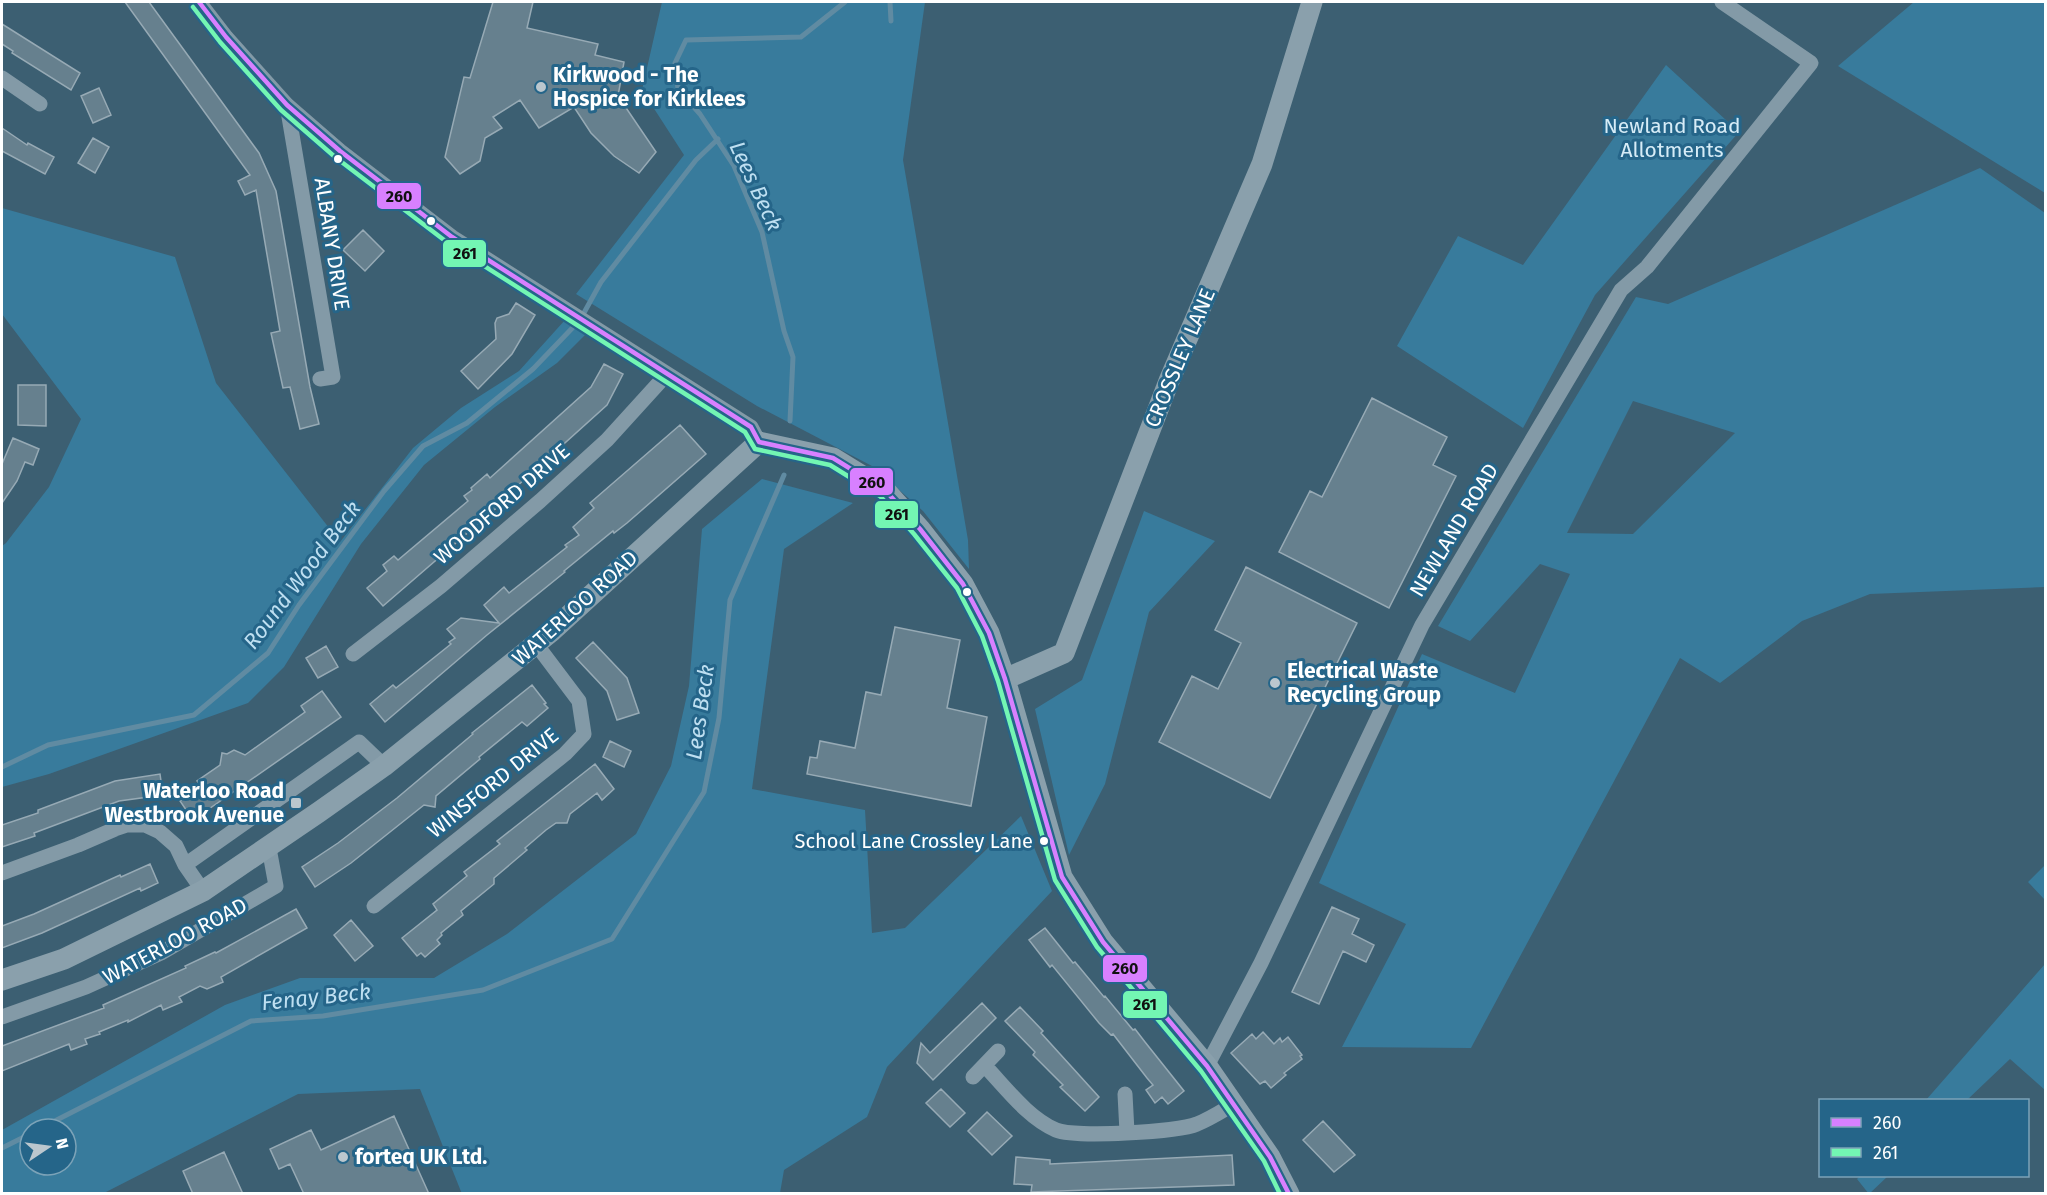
<svg xmlns="http://www.w3.org/2000/svg" width="2047" height="1195" font-family="'Fira Sans',sans-serif">
  <rect width="100%" height="100%" fill="#3c5f72"/>
  <path fill="#387b9c" fill-rule="evenodd" d="M662 2H925L903 160 968 540 969 569 923 511 872 466 757 406 576 294 684 155 642 90Z
    M1914 2H2045V193L1838 66Z
    M1666 65 1739 132 1595 295 1523 428 1397 346 1458 236 1523 265Z
    M1980 168 2045 213V587L1870 594 1802 621 1720 683 1680 658 1471 1048 1342 1047 1406 924 1319 883 1422 654 1515 693 1570 574 1540 564 1470 641 1438 626 1636 297 1668 304ZM1633 401 1735 433 1633 534 1567 533Z
    M2 208 175 257 216 383 340 542 413 448 461 408 519 371 565 320 586 334 557 363 495 407 424 465 361 544 284 667 248 703 49 774 2 787V546L6 543 49 487 81 419 2 314Z
    M762 479 853 503 784 549 752 789 865 810 872 933 905 928 1021 816 1052 891 887 1067 867 1117 784 1170 780 1193 462 1194 420 1089 298 1094 104 1193H2V1130L225 1005 300 978H434L507 934 636 834 671 766 689 686 702 529ZM30 1129H66V1165H30Z
    M1144 511 1215 541 1149 612 1105 784 1069 855 1035 709 1082 680Z
    M2045 865V900L2028 882Z
    M2045 964V1090L2010 1059 1967 1100H1926Z
    M1860 1176H1888L1869 1194 1857 1179Z"/>
  <g fill="none" stroke-linecap="round" stroke-linejoin="round">
    <path stroke="#608ba2" stroke-width="5" d="M890 2 891 21
      M790 421 793 357 784 331 762 232 734 166 700 114 678 89 675 63 686 40 801 37 845 2
      M2 767 48 745 194 715 268 653 299 605 384 491 423 446 467 423 533 369 580 320 601 282 696 160 718 139
      M39 1129 251 1021 323 1016 483 990 612 939 704 792 719 718 730 600 784 475
      M2 1148 30 1134"/>
  </g>
  <path fill="#66808e" stroke="#97aab5" stroke-width="1.5" d="M125 2H149L259 153 276 191 310 387 319 424 300 429 290 387 283 388 271 333 280 331 256 190 245 195 238 181 250 175Z
    M493 2H533L527 28 598 44 595 55 624 62 618 96 656 152 639 173 614 156 591 133 574 107 539 128 520 100 493 117 502 128 485 138 480 161 460 174 445 157 464 77 470 78Z
    M2 24 80 73 71 90 12 53 13 51 2 44Z
    M99 88 111 115 93 123 81 96Z
    M2 128 27 145 28 143 54 157 45 174 2 151Z
    M93 138 109 147 95 173 78 163Z
    M363 230 384 251 365 271 343 250Z
    M516 303 535 315 512 354 478 389 461 371 496 339 495 323 497 318 509 314Z
    M604 364 623 374 607 405 506 496 508 498 383 606 367 588 387 571 383 565 394 556 398 560 468 501 464 496 472 490 471 488 487 474 490 478 591 387Z
    M18 385H46V426L18 425Z
    M1372 398 1447 437 1433 465 1456 476 1389 608 1279 552 1310 491 1322 497Z
    M680 425 706 454 627 523 614 533 613 531 564 571 565 572 487 635 385 722 370 704 393 685 396 688 451 644 449 642 455 638 447 629 461 618 499 623 484 605 504 587 509 593 567 547 565 545 579 535 573 527 594 508 590 503Z
    M13 438 39 449 33 465 25 462 17 481 2 503V464Z
    M1246 567 1357 623 1270 798 1159 742 1192 676 1218 689 1241 643 1215 630Z
    M895 627 960 640 947 708 987 717 971 806 807 774 810 757 817 758 820 741 855 748 866 692 881 695Z
    M593 642 627 678 639 713 617 720 607 691 576 658Z
    M326 646 338 667 318 678 306 658Z
    M532 685 546 703 544 704 548 708 527 726 522 722 479 757 480 759 436 796 435 807 424 805 351 863 315 887 302 867 338 843 397 798 473 734 472 733Z
    M322 691 341 717 193 820 180 801 201 786 197 781 220 765 222 753 227 754 234 750 245 755 305 712 301 706Z
    M610 741 631 751 624 767 603 757Z
    M595 764 614 789 602 800 597 793 570 814 567 823H556L546 830 525 848 527 850 494 878V884L461 911 463 915 441 933 442 935 437 940 440 944 425 957 421 953 417 956 402 938 437 910 433 904 467 876 464 872 500 844 497 841Z
    M160 774 163 795 119 801 34 833 35 836 2 847V825L38 813V810L115 781Z
    M150 864 158 883 141 891 140 888 42 933 2 948V926L34 914 120 875 121 877Z
    M1332 907 1359 919 1352 934 1374 945 1366 962 1343 951 1319 1004 1292 992Z
    M296 909 307 928 221 977 223 982 207 989 200 986 179 997 182 1002 163 1010 161 1005 128 1022V1020L99 1032 100 1034 85 1039 87 1044 71 1050 69 1044 2 1071V1046L104 1008 103 1005 186 968 185 966 215 952 216 953Z
    M351 920 373 946 355 961 334 935Z
    M1045 928 1073 963 1075 962 1104 997 1105 996 1133 1030 1135 1029 1145 1042 1184 1091 1168 1104 1162 1097 1155 1103 1146 1090 1153 1085 1147 1078 1113 1034 1111 1035 1099 1023 1052 965 1050 967 1029 940Z
    M982 1003 996 1018 933 1080 917 1063 921 1043 930 1053Z
    M1020 1007 1043 1031 1041 1033 1099 1097 1085 1111 1060 1087 1063 1085 1033 1055 1035 1052 1005 1021Z
    M1263 1032 1274 1044 1280 1038 1282 1042 1288 1037 1302 1055 1300 1056 1302 1059 1284 1073 1286 1075 1271 1088 1265 1081 1260 1084 1231 1053 1252 1034 1256 1039Z
    M941 1089 965 1113 950 1127 926 1103Z
    M987 1112 1012 1136 992 1155 968 1131Z
    M394 1116 429 1194H304L290 1164 279 1169 270 1149 311 1130 321 1150Z
    M1323 1121 1355 1155 1334 1172 1303 1140Z
    M224 1152 243 1194H193L183 1171Z
    M1232 1155 1234 1185 1031 1192 1032 1185 1014 1184 1016 1157 1050 1160V1164Z"/>
  <g fill="none" stroke-linecap="round" stroke-linejoin="round">
    <path stroke="#839aa7" stroke-width="15" d="M199 2 226 37 287 105 340 151 452 237 751 427 759 442
      M2 78 40 104
      M287 105 333 377 320 379
      M353 654 441 586 540 501 607 440 667 374
      M185 865 359 742 384 766
      M2 873 78 845 115 829 127 825H145L160 832 176 846 185 865 203 891
      M374 906 565 754 584 734 579 701 536 644
      M2 1017 86 987 161 953 276 886 269 848
      M985 1066C1006 1088 1028 1118 1056 1130 1075 1138 1178 1132 1197 1124 1210 1119 1222 1111 1234 1104
      M1207 1066 1261 963 1422 625 1621 290 1647 267 1811 63 1722 2
      M973 1077 998 1051
      M1125 1094 1127 1132"/>
    <path stroke="#8aa0ac" stroke-width="21" d="M1005 679 1064 653 1169 381 1262 164 1312 2
      M2 980 64 959 203 891 319 812 384 766 552 631 759 442 833 458 885 490 920 529 963 584 989 633 1005 679 1062 877 1103 942 1207 1066 1270 1157 1289 1194"/>
    <defs>
      <path id="bus-1" d="M199 2 226 37 287 105 340 151 452 237 751 427 759 442 833 458 885 490 920 529 963 584 989 633 1005 679 1062 877 1103 942 1207 1066 1270 1157 1289 1194"/>
      <path id="bus-2" d="M193 7 220 42 281 110 335 157 448 243 745 432 755 449 830 465 880 496 914 534 957 588 982 636 998 681 1055 880 1097 947 1201 1071 1264 1161 1280 1194"/>
    </defs>
    <use href="#bus-1" stroke="#256589" stroke-width="9"/>
    <use href="#bus-2" stroke="#256589" stroke-width="9"/>
    <use href="#bus-1" stroke="#d880ff" stroke-width="4.5"/>
    <use href="#bus-2" stroke="#73f6b3" stroke-width="4.5"/>
  </g>
  <g fill="#bbc7ce" stroke="#256589" stroke-width="2">
    <circle cx="541" cy="87" r="6"/>
    <circle cx="1275" cy="683" r="6"/>
    <rect x="290" y="797" width="12" height="12" rx="3"/>
    <circle cx="343" cy="1157" r="6"/>
  </g>
  <g fill="#fff" stroke="#256589" stroke-width="2">
    <circle cx="338" cy="159" r="5"/>
    <circle cx="431" cy="221" r="5"/>
    <circle cx="967" cy="592" r="5"/>
    <circle cx="1044" cy="841" r="5"/>
  </g>
  <g text-anchor="middle" dominant-baseline="central" stroke-width="6" stroke-linejoin="round" paint-order="stroke">
    <g font-size="20" fill="#fff" stroke="#256589" text-anchor="end">
      <text x="1033" y="841">School Lane Crossley Lane</text>
    </g>
    <g font-size="21" font-weight="bold" fill="#fff" stroke="#256589" text-anchor="start">
      <text x="553" y="75">Kirkwood - The<tspan x="553" dy="24">Hospice for Kirklees</tspan></text>
      <text x="1287" y="671">Electrical Waste<tspan x="1287" dy="24">Recycling Group</tspan></text>
      <text x="284" y="791" text-anchor="end">Waterloo Road<tspan x="284" dy="24">Westbrook Avenue</tspan></text>
      <text x="355" y="1157">forteq UK Ltd.</text>
    </g>
    <g font-size="21" fill="#d6ecf7" stroke="#256589">
      <text x="1672" y="126">Newland Road<tspan x="1672" dy="24">Allotments</tspan></text>
    </g>
    <g font-size="21" fill="#fff" stroke="#256589">
      <text transform="translate(332 244) rotate(81)">ALBANY DRIVE</text>
      <text transform="translate(1180 358) rotate(-67)">CROSSLEY LANE</text>
      <text transform="translate(502 504) rotate(-41)">WOODFORD DRIVE</text>
      <text transform="translate(1454 530) rotate(-59)">NEWLAND ROAD</text>
      <text transform="translate(575 608) rotate(-42)">WATERLOO ROAD</text>
      <text transform="translate(493 783) rotate(-39)">WINSFORD DRIVE</text>
      <text transform="translate(175 941) rotate(-28)">WATERLOO ROAD</text>
    </g>
    <g font-size="22" font-style="italic" fill="#bedff1" stroke="#256589">
      <text transform="translate(756 186) rotate(65)">Lees Beck</text>
      <text transform="translate(302 575) rotate(-53)">Round Wood Beck</text>
      <text transform="translate(700 712) rotate(-82)">Lees Beck</text>
      <text transform="translate(316 997) rotate(-6)">Fenay Beck</text>
    </g>
  </g>
  <g stroke="#256589" stroke-width="2">
    <rect x="376" y="182" width="46" height="28" rx="6" fill="#d880ff"/>
    <rect x="442" y="239" width="45" height="29" rx="6" fill="#73f6b3"/>
    <rect x="849" y="467" width="45" height="29" rx="6" fill="#d880ff"/>
    <rect x="874" y="500" width="45" height="29" rx="6" fill="#73f6b3"/>
    <rect x="1102" y="954" width="46" height="29" rx="6" fill="#d880ff"/>
    <rect x="1122" y="990" width="46" height="29" rx="6" fill="#73f6b3"/>
  </g>
  <g font-size="16" text-anchor="middle" font-weight="bold" fill="#111">
    <text x="399" y="202">260</text>
    <text x="465" y="259">261</text>
    <text x="872" y="488">260</text>
    <text x="897" y="520">261</text>
    <text x="1125" y="974">260</text>
    <text x="1145" y="1010">261</text>
  </g>
  <rect width="2047" height="1195" fill="none" stroke="#ffffff" stroke-width="6"/>
  <rect x="1819" y="1099" width="210" height="78" fill="#256589" stroke="#7ca3b8" stroke-width="1.5"/>
  <rect x="1831" y="1118" width="30" height="9" fill="#d880ff" stroke="#7ca3b8" stroke-width="1.5"/>
  <text x="1873" y="1129" font-size="18" fill="#ffffff">260</text>
  <rect x="1831" y="1148" width="30" height="9" fill="#73f6b3" stroke="#7ca3b8" stroke-width="1.5"/>
  <text x="1873" y="1159" font-size="18" fill="#ffffff">261</text>
  <g transform="translate(48 1147) rotate(77)"><circle r="28" fill="#256589" stroke="#7ca3b8" stroke-width="1.5"/>
  <path d="M0-4.5L10 22L0 15L-10 22Z" fill="#bbc7ce"/>
  <text y="-9" font-size="16" font-weight="bold" text-anchor="middle" fill="#ffffff">N</text>
  </g>
</svg>
